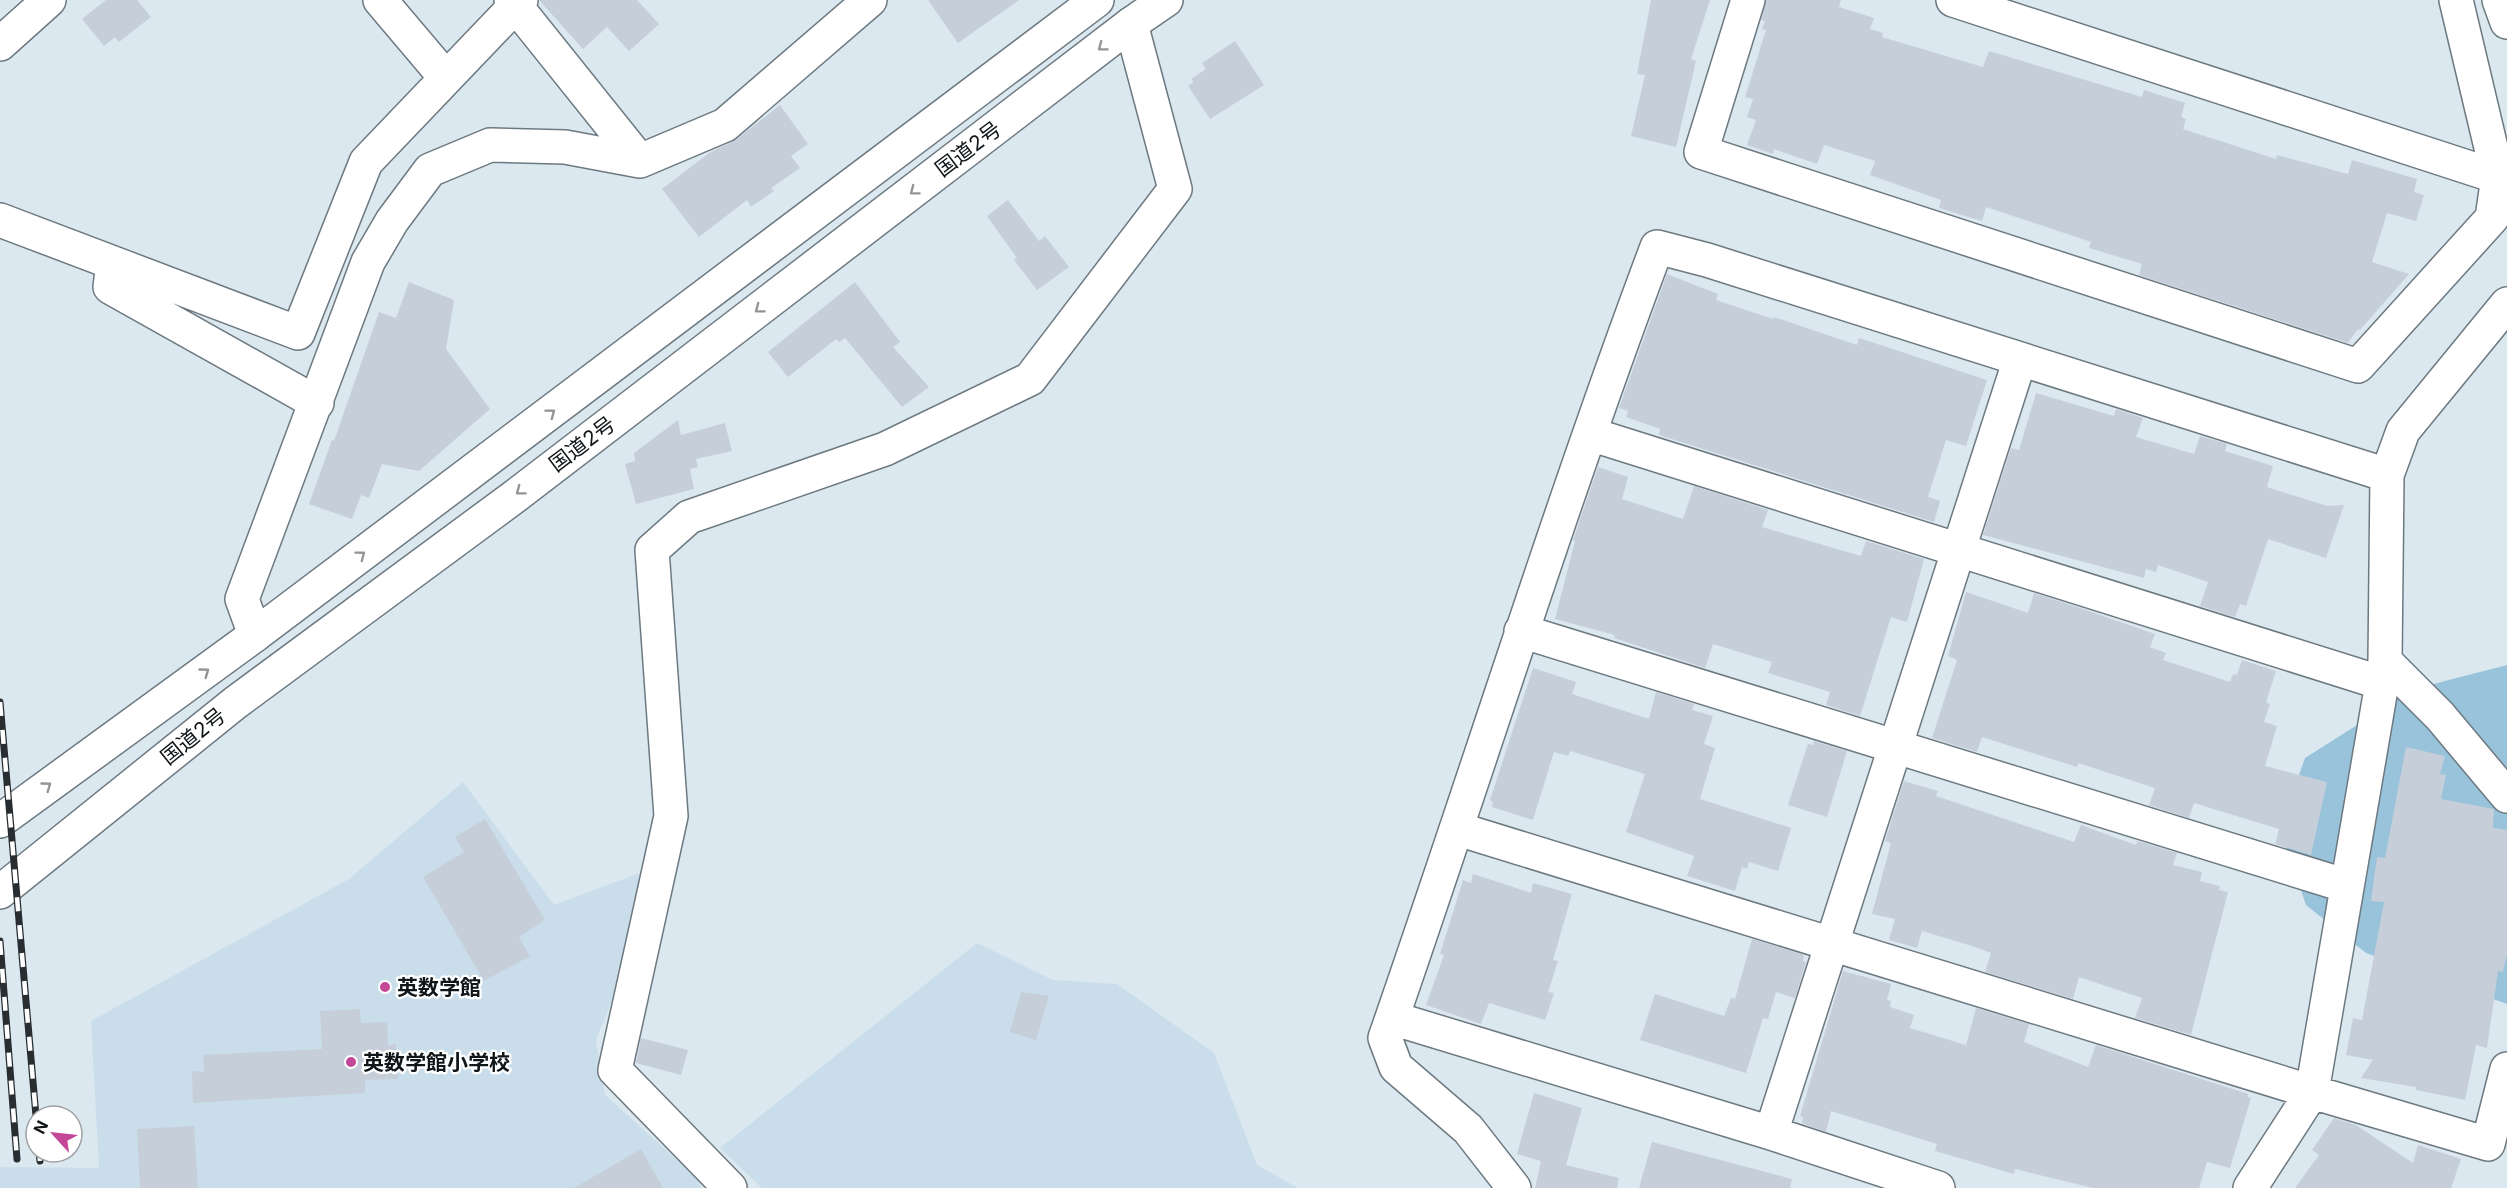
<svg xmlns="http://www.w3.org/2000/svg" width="2507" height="1188" font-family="Inter,'Noto Sans JP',sans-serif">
  <rect width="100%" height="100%" fill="#dbe8f0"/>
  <path fill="#c9deea" d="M463 782 554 905 645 871 631 953 596 1040 605 1095 697 1178 701 1188H0V1167L99 1168 91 1021 349 879Z
    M977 943 1053 980 1117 984 1214 1053 1257 1165 1298 1188H762L720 1148Z"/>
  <path fill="#98c3db" d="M2507 665V1004L2366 953 2306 905 2280 828 2305 758 2414 689Z"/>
  <path fill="#c6ceda" d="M106 0H137L151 17 119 42 115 37 104 46 82 19Z
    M539 0H637L659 24 629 51 607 27 583 49Z
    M928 0H1019L958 43Z
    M1651 0H1710L1691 59 1696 61 1676 147 1631 136 1645 75 1637 74Z
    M1766 0H1841L1839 7 1874 18 1870 29 1883 33 1882 37 1983 67 1989 51 2142 97 2144 90 2185 103 2181 117 2186 119 2183 129 2276 159 2277 155 2348 174 2352 160 2417 179 2414 192 2424 195 2416 221 2387 213 2372 262 2409 274 2360 330 2358 329 2348 343 2139 275 2142 264 2089 248 2091 242 1986 207 1982 221 1939 208 1941 200 1870 175 1875 161 1824 145 1817 164 1774 149 1773 154 1747 145 1756 120 1747 117 1753 99 1745 97 1766 30 1762 29 1765 21 1761 20Z
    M1235 41 1264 85 1210 119 1188 86 1194 82 1191 79 1206 69 1202 63Z
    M780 105 808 144 791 156 800 168 771 188 774 191 751 207 747 200 699 237 662 189 709 153 737 139Z
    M1008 200 1039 241 1045 236 1069 267 1037 290 1014 260 1017 258 987 216Z
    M1667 274 1718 294 1716 300 1773 319 1774 317 1857 345 1859 338 1987 380 1966 446 1946 440 1928 497 1940 501 1934 522 1659 435 1660 429 1626 417 1628 411 1619 408Z
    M409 282 454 300 446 349 490 409 419 471 382 464 369 498 361 495 352 519 309 504 332 440 334 441 379 312 396 318Z
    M855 282 900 342 893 347 929 387 902 407 845 338 839 342 836 339 788 377 768 352Z
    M2036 393 2114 416 2116 409 2143 418 2136 437 2194 454 2200 436 2227 444 2225 451 2273 466 2267 487 2327 506 2344 505 2326 558 2268 539 2246 606 2240 604 2235 617 2200 606 2208 582 2158 565 2156 572 2146 569 2144 578 1983 535 2011 448 2019 450Z
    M678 420 681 435 725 423 732 451 696 459 698 467 690 469 694 489 636 504 625 464 635 461 634 453Z
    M1598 467 1628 477 1622 499 1683 519 1694 486 1768 510 1762 527 1861 556 1866 541 1924 559 1907 622 1891 617 1860 716 1826 705 1830 692 1768 673 1772 662 1713 644 1705 668 1614 638 1615 635 1555 619 1575 541 1573 540Z
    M1966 592 2028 613 2034 593 2080 608 2155 634 2150 647 2166 653 2163 660 2230 682 2233 674 2237 675 2242 660 2276 671 2266 702 2270 704 2264 722 2277 726 2265 766 2327 782 2311 855 2275 844 2279 829 2194 803 2189 818 2149 805 2155 788 2078 763 2077 767 1982 737 1977 752 1932 738 1957 660 1948 656Z
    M1533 668 1576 682 1572 694 1649 719 1656 692 1694 704 1692 710 1713 716 1704 744 1715 748 1700 799 1791 828 1778 871 1749 862 1747 869 1742 867 1735 891 1687 876 1694 856 1626 832 1645 774 1570 751 1568 756 1554 752 1533 820 1492 807 1493 802 1490 800Z
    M1814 741 1847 751 1827 817 1788 805 1808 744 1813 745Z
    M2406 747 2445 756 2440 774 2446 775 2441 799 2494 809 2493 828 2507 830V953L2503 972 2498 971 2487 1048 2476 1045 2465 1100 2416 1090V1087L2361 1078 2373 1060 2346 1055 2353 1018 2362 1020 2384 902 2371 901 2377 857 2385 858Z
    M1904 781 1938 791 1936 796 2074 842 2081 825 2136 845 2137 841 2177 853 2173 865 2202 872 2200 881 2220 886 2219 890 2228 892 2191 1035 2135 1018 2142 998 2079 977 2073 999 1985 972 1991 953 1972 946 1922 931 1917 948 1889 940 1895 919 1872 914 1891 843 1885 841Z
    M485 819 545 920 519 937 530 956 484 981 423 877 464 852 455 837Z
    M1473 874 1531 893 1533 883 1572 894 1553 960 1558 961 1548 992 1554 993 1545 1020 1489 1003 1481 1024 1426 1005 1444 955 1440 954 1463 880 1471 883Z
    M1752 939 1804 955 1803 961 1806 962 1795 998 1776 992 1768 1019 1763 1018 1746 1073 1640 1040 1655 994 1724 1016 1731 998 1735 999Z
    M1843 971 1891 984 1887 1000 1891 1001 1890 1007 1914 1015 1910 1028 1966 1045 1976 1008 2029 1024 2024 1042 2088 1067 2096 1045 2248 1094V1097L2251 1098 2230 1168 2207 1162 2199 1188H2093L2015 1169 2014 1174 1935 1151 1937 1144 1831 1111 1826 1132 1802 1123 1803 1117 1800 1116Z
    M1021 992 1049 996 1036 1040 1010 1032Z
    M360 1009 361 1023 387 1022 388 1045 396 1044 398 1079 365 1080V1093L193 1103 192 1071 204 1072 203 1055 322 1049 320 1011Z
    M641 1038 688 1050 681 1075 636 1063Z
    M1534 1093 1582 1108 1566 1165 1619 1178 1617 1188H1535L1541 1161 1517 1154Z
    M2334 1118 2356 1125 2413 1163 2418 1145 2461 1159 2451 1188H2295L2319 1155 2312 1150Z
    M194 1126 198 1188H140L137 1129Z
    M1652 1142 1792 1179 1790 1188H1639Z
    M641 1149 663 1188H574Z"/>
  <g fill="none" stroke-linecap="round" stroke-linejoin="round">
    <defs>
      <path id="minor" d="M380 0 446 78
        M511 0 640 161
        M1748 0 1701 152 2358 366 2492 218 2498 177 2456 0
        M1953 0 2498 177
        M2499 0 2507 22
        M0 44 49 0
        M0 220 298 333 366 162 521 0
        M113 263 110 287 317 403
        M1590 434 2382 683
        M1521 631 2347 886
        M255 635 242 599 368 262 392 221 430 170 490 145 565 147 640 161 725 125 870 0
        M2385 661 2440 716 2507 796
        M1458 829 2312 1092 2488 1144 2507 1069
        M1392 1018 1771 1133 1938 1188
        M1771 1133 2020 359
        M730 1188 615 1070 671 816 652 550 689 517 885 449 1030 379 1175 189 1131 24
        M1514 1188 1468 1129 1396 1067 1385 1038C1477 774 1559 508 1657 247L1707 260 2387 475
        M2250 1188 2312 1092 2382 683 2385 661 2387 475 2403 431 2507 304"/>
      <path id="trunk" d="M0 821 255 635 1097 0
        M0 892 235 703 514 497 1131 24 1166 0"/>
    </defs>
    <use href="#minor" stroke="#6d7981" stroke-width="36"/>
    <use href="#trunk" stroke="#6d7981" stroke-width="36"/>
    <use href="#minor" stroke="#fff" stroke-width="33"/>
    <use href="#trunk" stroke="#fff" stroke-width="33"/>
    <defs>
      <path id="rail" d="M0 702 36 1116
        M0 941 17 1159
        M39 1152 40 1161"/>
    </defs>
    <use href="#rail" stroke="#272d30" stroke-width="7"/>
    <use href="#rail" stroke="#fff" stroke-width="4.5" stroke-dasharray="14" stroke-linecap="butt"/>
  </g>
  <defs><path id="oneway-chevron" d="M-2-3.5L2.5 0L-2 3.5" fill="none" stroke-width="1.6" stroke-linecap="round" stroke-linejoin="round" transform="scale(1.5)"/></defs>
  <g stroke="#939697">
    <use href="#oneway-chevron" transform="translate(1102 47) rotate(143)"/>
    <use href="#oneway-chevron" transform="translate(914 191) rotate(143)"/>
    <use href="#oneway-chevron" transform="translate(759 309) rotate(143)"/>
    <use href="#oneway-chevron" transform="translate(551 413) rotate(-37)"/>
    <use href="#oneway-chevron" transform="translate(520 491) rotate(143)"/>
    <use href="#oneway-chevron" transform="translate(361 555) rotate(-37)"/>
    <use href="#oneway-chevron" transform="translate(205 672) rotate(-36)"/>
    <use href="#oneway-chevron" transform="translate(47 786) rotate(-36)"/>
  </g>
  <g fill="#c34898" stroke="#fff" stroke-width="2">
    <circle cx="385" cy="987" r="6"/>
    <circle cx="351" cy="1062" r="6"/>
  </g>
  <g text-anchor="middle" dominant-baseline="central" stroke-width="4.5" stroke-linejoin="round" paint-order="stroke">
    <g font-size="21" fill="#101518" stroke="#fff">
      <text transform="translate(968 149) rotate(-37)">国道2号</text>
      <text transform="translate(582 444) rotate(-37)">国道2号</text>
      <text transform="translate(193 736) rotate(-39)">国道2号</text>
    </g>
    <g font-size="21" font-weight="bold" fill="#101518" stroke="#fff" text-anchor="start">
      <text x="397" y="987">英数学館</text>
      <text x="363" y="1062">英数学館小学校</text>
    </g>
  </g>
  <g transform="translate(54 1134) rotate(297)"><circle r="28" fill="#ffffff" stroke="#9fa1a3" stroke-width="1.5"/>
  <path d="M0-4.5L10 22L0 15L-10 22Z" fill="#c34898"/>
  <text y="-9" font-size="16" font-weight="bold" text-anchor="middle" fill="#101518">N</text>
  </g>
</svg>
